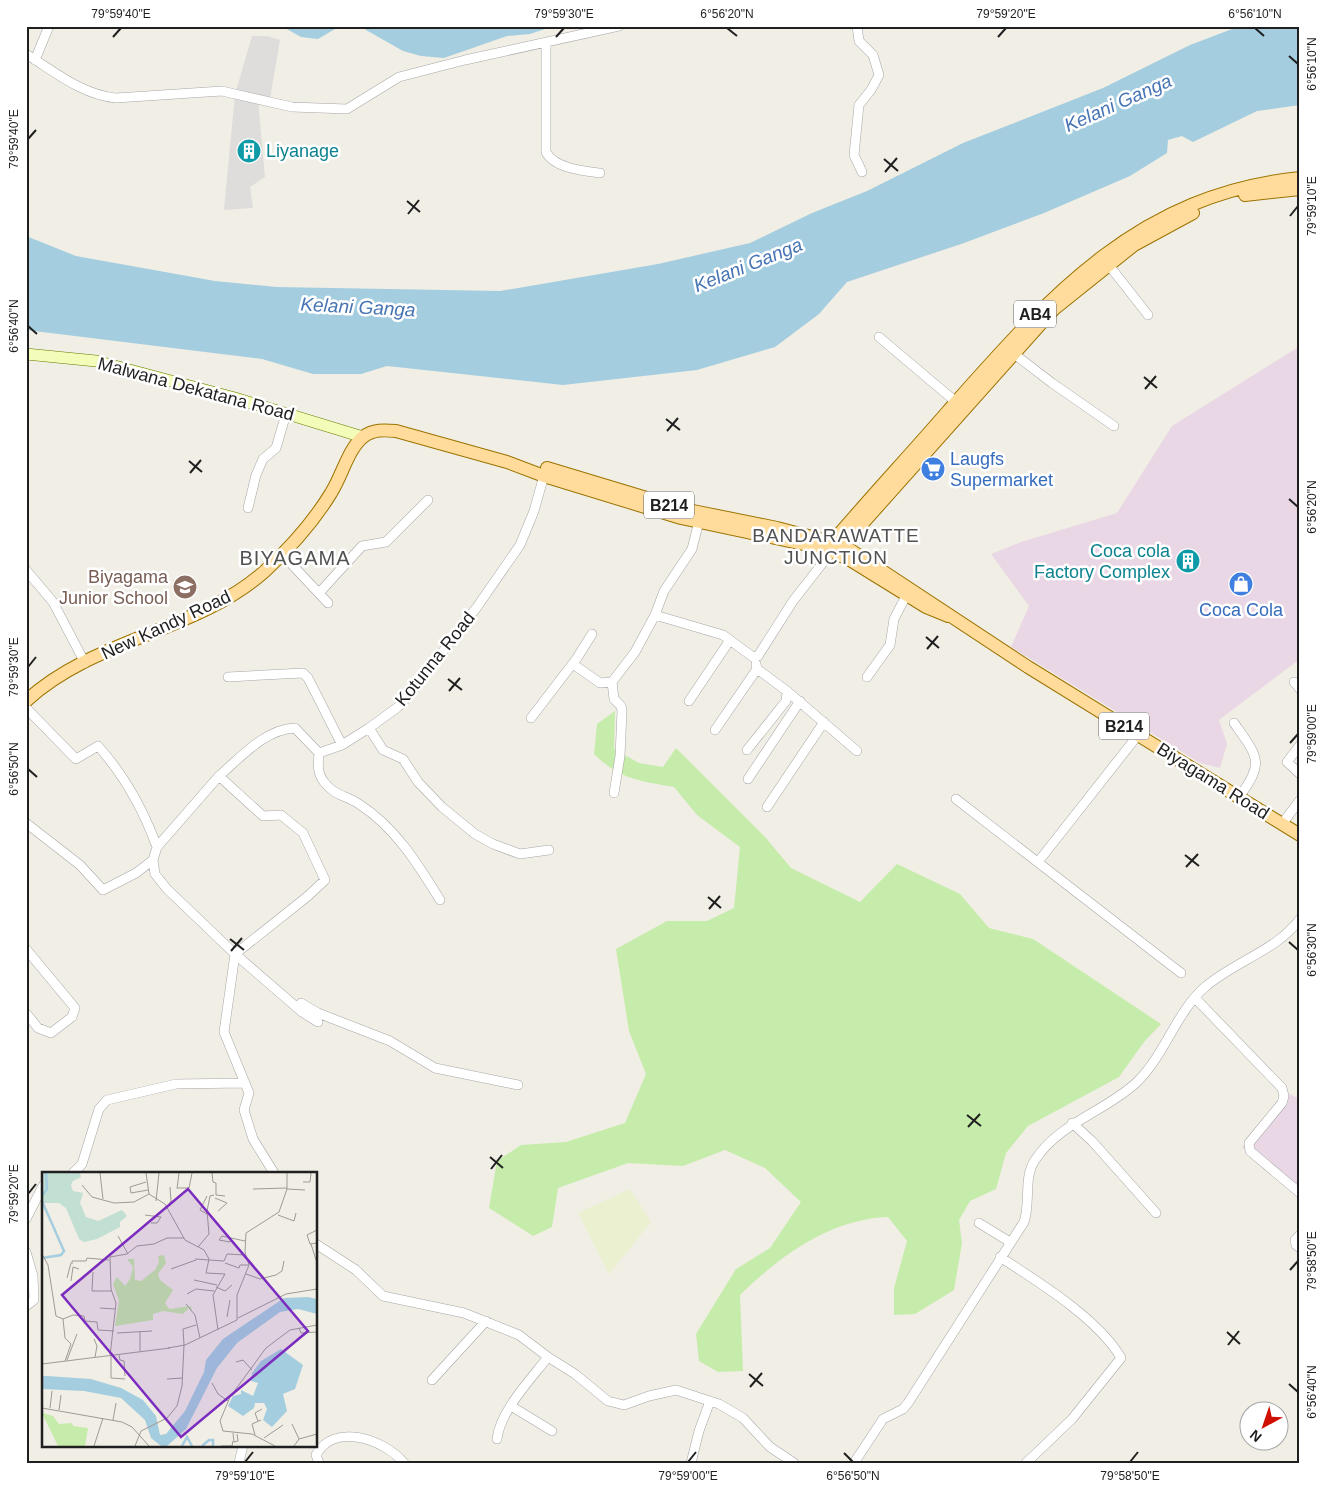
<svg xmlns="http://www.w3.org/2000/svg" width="1326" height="1489" font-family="Helvetica,sans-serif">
  <rect width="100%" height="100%" fill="#f1eee5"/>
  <path fill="#dedddc" d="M252 36H267L280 40 270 99 258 100 265 177 250 187 253 208 224 210 235 94Z"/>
  <path fill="#ead7e5" d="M1300 346V659L1219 720 1227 744 1220 768 1200 763 1011 647 1029 606 991 554 1021 542 1117 513 1172 426Z
    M1290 1094 1300 1099V1194L1242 1147 1268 1125Z"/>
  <path fill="#ebf0d0" d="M630 1189 651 1222 609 1274 578 1213Z"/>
  <path fill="#c5ecaa" d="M615 711 614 749 639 763 663 767 676 748 765 837 791 868 860 902 897 864 960 894 989 928 1033 939 1161 1024 1144 1042 1119 1077 1028 1126 1006 1153 996 1189 970 1201 959 1220 962 1243 954 1290 915 1314 894 1315V1288L907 1241 888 1217C830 1219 780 1256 740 1295L743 1371 718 1372 699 1361 696 1334 736 1269 770 1248 801 1202 765 1168 725 1150 683 1166 628 1163 558 1188 552 1227 533 1236 489 1208 497 1161 521 1145 566 1142 625 1123 646 1074 629 1031 616 949 667 921H707L734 908 740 847 697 815 674 787C640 781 619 779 594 754L597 724Z"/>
  <path fill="#a4cee0" d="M254 26H344L335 29 318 39 301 37 285 28 272 27 256 29Z
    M359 26H554L530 34 507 36 444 58 421 56 403 51Z
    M1240 26H1300V105L1257 111 1193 142 1182 136 1168 140 1167 153 1130 176 1044 213 964 243 847 282 819 314 775 347 697 370 563 385 387 366 361 374H313L262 359 26 330V236L76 256 215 281 277 287 500 291 658 264 750 243 812 213 867 191 963 143 1103 88 1190 45Z"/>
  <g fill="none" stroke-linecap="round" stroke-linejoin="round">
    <defs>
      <path id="street" d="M857 26 859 41 873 55 879 75 871 90 859 105 854 155 862 172
        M546 43V152C554 168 583 171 600 173
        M26 54C54 71 82 95 116 98L222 91 292 107 347 109 399 77 465 60 619 26
        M35 60 49 26
        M1108 264 1148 315
        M879 337 956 402
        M1013 353 1052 383 1114 426
        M248 508 256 475 263 459 276 448 286 414
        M282 554 328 603
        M26 570 53 602 85 663
        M319 593 362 546 386 542 428 500
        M655 615 723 635 753 657 758 656 793 601 832 551
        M573 664 600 683 612 682
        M228 677 303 673 308 678 342 745
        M867 677 890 645 894 619 906 596
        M1294 682 1300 689
        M787 691 857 751
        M689 701 730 640
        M26 708 76 759 98 746C125 776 143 809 157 847
        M531 718 577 658 592 634
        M1234 723C1258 757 1265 762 1239 797
        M369 728 383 750 403 759 418 782 442 807 475 834 493 844 520 854 549 850
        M715 730 757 669 756 664
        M1300 745 1287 762 1300 774
        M747 750 786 701 787 691 757 669
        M319 753C318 763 317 773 324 782 335 796 345 795 359 804 395 827 418 864 440 900
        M748 779 800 701
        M614 793 620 756 622 711 621 706 614 699 612 682 635 652 655 615 664 591 692 549 700 517
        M956 799 1181 973
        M767 807 824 722
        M26 823 80 865 103 890 136 873 153 860 155 874 167 889 235 954 302 1012 318 1022
        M1282 824 1300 800
        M153 860 157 847 219 776
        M1038 862 1138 735
        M26 949 75 1008 72 1017 51 1033 38 1028 26 1013
        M1195 998 1282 1088 1284 1096 1282 1103 1249 1143 1250 1151 1300 1193
        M301 1003 318 1013 390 1041 435 1068 518 1085
        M1072 1123 1092 1141 1156 1213
        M73 1173 82 1164 99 1109 107 1100 176 1084 244 1083
        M274 1173 253 1139 244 1110 249 1093 224 1032 235 954 308 896 325 880 303 833 281 815 263 816 219 776C240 758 265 729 295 728L319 753 342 745 369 728 398 707 412 692 477 607 520 545 534 511 545 472
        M26 1219 44 1184
        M979 1223 1010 1242
        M1300 1235 1295 1240 1296 1245 1300 1248
        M316 1244 356 1270 383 1296 464 1313 519 1335 548 1357 575 1374 608 1401 624 1405 649 1396 676 1390 719 1404 743 1418 770 1447 794 1463
        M26 1252 33 1276 34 1300 26 1306
        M1000 1257C1037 1281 1099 1319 1121 1358L1072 1419 1026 1463
        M432 1380 486 1321
        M511 1406 552 1431
        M497 1439C500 1411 531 1379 548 1357
        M239 1463 243 1445
        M319 1463 316 1455C334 1422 384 1439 404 1463
        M691 1463 699 1431 710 1401
        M854 1463 883 1419 903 1409 908 1403 1024 1222C1031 1202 1023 1178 1035 1160 1060 1122 1105 1112 1137 1082 1164 1056 1177 1011 1205 987 1235 961 1276 951 1300 919"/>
      <path id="secondary" d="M26 354 96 361 235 398 363 437"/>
      <path id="primary" d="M1245 195 1300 189
        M547 468 683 509 777 528 843 545 1028 667 1300 835
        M828 547C867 501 908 457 948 411 1049 297 1138 194 1300 178
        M838 551 1054 309 1134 245 1193 213
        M26 701C94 638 197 632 265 571 290 548 314 521 331 493 342 476 348 449 363 437 373 429 385 430 396 431L507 462 544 476 681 518 827 549 850 560 926 607 948 616"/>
    </defs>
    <use href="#street" stroke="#a6a6a6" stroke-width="10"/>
    <use href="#secondary" stroke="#667c01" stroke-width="12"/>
    <use href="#primary" stroke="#9b7300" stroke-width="14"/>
    <use href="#street" stroke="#fff" stroke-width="9"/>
    <use href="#secondary" stroke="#f3fcb8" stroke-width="11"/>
    <use href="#primary" stroke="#ffdc9c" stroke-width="12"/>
  </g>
  <path fill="none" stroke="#1f1f1f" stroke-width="2" d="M727 28 737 36M1255 28 1264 36M113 37 121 28M556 37 564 28M998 37 1006 28M1289 56 1298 64M28 139 36 130M884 159 898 171M885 172 897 158M407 201 420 212M408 214 419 200M1290 216 1298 206M28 326 37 334M1144 377 1157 388M1145 389 1156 376M666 419 680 430M667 431 678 418M189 461 202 472M190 473 201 460M1289 499 1298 507M926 637 939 648M927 649 938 636M28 667 36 657M448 679 462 690M449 691 460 678M1290 743 1298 734M28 769 37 777M1185 855 1199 866M1186 867 1198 854M708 897 721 908M709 909 720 896M230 939 244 950M1289 942 1298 950M231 951 242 938M967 1115 981 1126M968 1127 980 1114M490 1157 503 1168M491 1169 502 1155M28 1194 36 1184M1290 1270 1298 1261M1227 1332 1240 1344M1228 1345 1239 1331M749 1374 763 1386M1289 1384 1298 1392M750 1387 762 1373M844 1453 853 1462M245 1462 253 1452M688 1462 696 1452M1130 1462 1138 1452"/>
  <defs>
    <symbol id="building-disc" viewBox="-11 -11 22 22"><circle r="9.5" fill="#0f9aa8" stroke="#fff"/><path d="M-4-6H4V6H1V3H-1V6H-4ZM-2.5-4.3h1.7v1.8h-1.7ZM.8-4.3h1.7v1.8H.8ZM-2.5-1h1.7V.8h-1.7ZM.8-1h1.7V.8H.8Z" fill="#fff"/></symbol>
    <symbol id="supermarket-disc" viewBox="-11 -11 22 22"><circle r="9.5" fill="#3f7fe0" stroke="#fff"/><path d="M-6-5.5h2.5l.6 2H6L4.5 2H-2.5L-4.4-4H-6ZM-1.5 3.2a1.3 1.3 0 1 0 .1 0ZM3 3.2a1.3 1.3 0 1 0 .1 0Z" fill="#fff"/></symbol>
    <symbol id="shop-disc" viewBox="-11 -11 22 22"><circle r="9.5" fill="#3f7fe0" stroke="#fff"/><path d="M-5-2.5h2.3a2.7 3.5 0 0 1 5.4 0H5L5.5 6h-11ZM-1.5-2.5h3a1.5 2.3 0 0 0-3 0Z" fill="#fff"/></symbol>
    <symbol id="school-disc" viewBox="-11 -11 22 22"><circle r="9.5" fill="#8d6e63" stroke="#fff"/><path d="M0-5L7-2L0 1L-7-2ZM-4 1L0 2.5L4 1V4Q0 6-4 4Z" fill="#fff"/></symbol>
  </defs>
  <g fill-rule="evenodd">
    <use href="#building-disc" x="235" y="137" width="28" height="28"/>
    <use href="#supermarket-disc" x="919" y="455" width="28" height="28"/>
    <use href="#building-disc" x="1174" y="547" width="28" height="28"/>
    <use href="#shop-disc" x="1227" y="570" width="28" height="28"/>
    <use href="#school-disc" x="171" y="573" width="28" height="28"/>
  </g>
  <g text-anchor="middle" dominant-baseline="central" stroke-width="5" stroke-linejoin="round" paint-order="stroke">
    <g fill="#fff" stroke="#626262" stroke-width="1">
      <rect x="1014" y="300.5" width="42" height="27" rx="4"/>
      <rect x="644" y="491.5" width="50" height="27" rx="4"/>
      <rect x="1099" y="712.5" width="50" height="27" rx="4"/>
    </g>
    <g font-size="16" font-weight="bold" fill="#1f1f1f">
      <text x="1035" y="314">AB4</text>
      <text x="669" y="505">B214</text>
      <text x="1124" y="726">B214</text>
    </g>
    <g font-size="18" fill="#0d838f" stroke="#fff" text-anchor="start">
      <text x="266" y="151">Liyanage</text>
      <text x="1170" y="551" text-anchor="end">Coca cola<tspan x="1170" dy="21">Factory Complex</tspan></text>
    </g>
    <g font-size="18" fill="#1f1f1f" stroke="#fff">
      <text transform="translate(196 389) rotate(15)">Malwana Dekatana Road</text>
      <text transform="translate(166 625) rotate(-25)">New Kandy Road</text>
      <text transform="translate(435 659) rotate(-51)">Kotunna Road</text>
      <text transform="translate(1213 781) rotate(32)">Biyagama Road</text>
    </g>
    <g font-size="18" fill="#366cbe" stroke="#fff" text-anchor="start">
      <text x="950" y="459">Laugfs<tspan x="950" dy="21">Supermarket</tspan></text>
      <text x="1241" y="610" text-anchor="middle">Coca Cola</text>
    </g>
    <g font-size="18" fill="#785e54" stroke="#fff" text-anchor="end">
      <text x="168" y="577">Biyagama<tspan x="168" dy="21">Junior School</tspan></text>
    </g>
    <g font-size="19" font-style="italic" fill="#4775b4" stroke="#fff">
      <text transform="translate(1118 103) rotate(-24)">Kelani Ganga</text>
      <text transform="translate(748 265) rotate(-22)">Kelani Ganga</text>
      <text transform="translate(358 307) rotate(3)">Kelani Ganga</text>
    </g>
    <g font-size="19" letter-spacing="1" fill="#525252" stroke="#fff">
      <text x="836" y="535">BANDARAWATTE<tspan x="836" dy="22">JUNCTION</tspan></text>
    </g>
    <g font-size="20" letter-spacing="1" fill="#525252" stroke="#fff">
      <text x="295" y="558">BIYAGAMA</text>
    </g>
  </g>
  <g transform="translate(42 1172)">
    <rect width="275" height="275" fill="#f1eee5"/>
    <path d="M122 83 124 91 116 102 118 108 131 118 123 131 127 137 149 134 150 140 147 136 141 142 121 139 111 142V148L73 154 77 129 71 112 75 105 83 114 88 107 91 95 85 87H92L93 108 99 109 113 98 117 90 116 84ZM0 241 11 244 17 252 30 251 31 254 46 256 43 274H16Z" fill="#c5ecaa"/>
    <path d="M0 1H38L39 5 31 9 29 13 31 19 41 21 38 31 44 45 56 49 80 38 85 44 78 50V55L55 67 42 70 37 67 24 36 17 31H0Z" fill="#c2dfd4"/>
    <path d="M266 125 275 127V142L256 137 238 140 195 171 175 196 144 257 125 274H119L109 266 103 248 79 226 42 219 0 217V204H5L49 207 79 216 101 228 114 244 118 263 124 262 143 239 162 200 164 188 181 167 242 126ZM239 177 261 193 253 217 241 222 245 239 230 255 221 248 225 237 222 231H213L212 236 201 244 186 234 191 224 199 222V218L211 224 216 211 209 209 210 201 219 189Z" fill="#a4cee0"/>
    <path fill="none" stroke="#a4cee0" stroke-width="2.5" d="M0 24 5 17 4 1M0 29 22 79 19 83 0 86M140 274 145 265 150 274M160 274 167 268H171V274"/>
    <path fill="none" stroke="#9d9b96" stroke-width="1" d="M58 1 61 27M104 1 107 22 123 32 143 68 162 78 167 87 164 101 183 102 171 123 176 158M170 1 171 10 174 11V23L183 24M104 10 88 15 89 21 106 18M261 10H268L269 1M40 13 50 25 72 31 92 30 107 22M136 16H147L150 1M135 17 137 1M211 17 245 16M245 17 263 18M173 26 185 31 176 39M114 29 117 1M125 35 129 29 128 15M165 42 158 38 165 24M103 43 119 45 115 51H109M236 43 252 49 254 41M275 58 265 63 268 72 275 71M76 64 86 82M189 66 188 70 177 68 180 64 189 66 203 69M269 72 275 91M156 75 167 62 165 39 168 24 172 23M0 82 6 93 14 144 21 147 23 166 29 172 23 189M153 87 182 89 185 82 203 83M183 91 197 96 198 93H207M30 92V89H44L45 86 67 88M129 97 154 88M51 100 50 119H70M204 102 218 107 234 103 240 99 242 89M25 106 29 91M152 108 175 113M29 109 31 95 37 97M174 115 183 119 190 113M145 122 154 117 172 119M144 132 153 143 158 166M58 136 73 137M185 145 188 128M196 146 244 122 275 117M21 147 31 143 42 144 43 149 55 150 56 158 72 159M257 156 259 161 275 160M98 160V179M275 160V194M75 161 110 159M52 167 55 174 53 185M142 173 141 157 154 153M126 176 143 173 195 148V123L207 93 203 80 204 61 237 40 245 17V1M77 183 78 188 82 189 83 204M68 184 74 131 69 117 68 85 85 82 95 74 112 72 125 66H142M69 184V206L83 207M25 188 35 162M194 190 201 188 210 198M0 192 128 176M125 207 141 206M170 211 176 222 186 229M0 236 80 250 90 255 107 274M8 236 10 219M17 238 19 223M71 248 74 231M216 249 213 241 220 237M250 252 257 267M191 261 192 270 196 269 195 262M213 263 210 252 219 248M222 266 241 253M52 274 61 246M93 274 99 259 125 246 135 234 140 214 142 173M179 274H190L191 269M233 274 210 262 181 259 178 249 188 225 224 176 248 158 275 153M252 274 257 267 275 262"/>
    <path fill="#7b2cbf" fill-opacity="0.15" stroke="#7b2cbf" stroke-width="2.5" d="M146 17 266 159 139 265 20 123Z"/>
    <rect width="275" height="275" fill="none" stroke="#1f1f1f" stroke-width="2.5"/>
  </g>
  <rect width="1326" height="1489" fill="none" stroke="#ffffff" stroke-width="55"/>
  <g transform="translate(1264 1426) rotate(220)"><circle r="24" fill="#ffffff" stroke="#a5a5a5"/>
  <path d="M0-4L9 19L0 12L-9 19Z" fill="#cf1000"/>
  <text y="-8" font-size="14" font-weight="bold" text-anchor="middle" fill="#1f1f1f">N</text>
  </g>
  <rect x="28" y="28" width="1270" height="1434" fill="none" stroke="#1f1f1f" stroke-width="2"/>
  <g font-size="12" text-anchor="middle" fill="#1f1f1f">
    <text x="121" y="18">79°59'40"E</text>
    <text x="564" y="18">79°59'30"E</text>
    <text x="727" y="18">6°56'20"N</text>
    <text x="1006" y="18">79°59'20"E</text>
    <text x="1255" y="18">6°56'10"N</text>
    <text transform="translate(1312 64) rotate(-90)" y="4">6°56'10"N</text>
    <text transform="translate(14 139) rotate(-90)" y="4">79°59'40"E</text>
    <text transform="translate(1312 206) rotate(-90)" y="4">79°59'10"E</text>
    <text transform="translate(14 326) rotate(-90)" y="4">6°56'40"N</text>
    <text transform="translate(1312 507) rotate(-90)" y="4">6°56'20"N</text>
    <text transform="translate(14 667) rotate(-90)" y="4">79°59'30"E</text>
    <text transform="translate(1312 734) rotate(-90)" y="4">79°59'00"E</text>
    <text transform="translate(14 769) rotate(-90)" y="4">6°56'50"N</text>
    <text transform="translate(1312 950) rotate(-90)" y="4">6°56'30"N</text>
    <text transform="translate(14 1194) rotate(-90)" y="4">79°59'20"E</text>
    <text transform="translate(1312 1261) rotate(-90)" y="4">79°58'50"E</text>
    <text transform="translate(1312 1392) rotate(-90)" y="4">6°56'40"N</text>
    <text x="245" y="1480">79°59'10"E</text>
    <text x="688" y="1480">79°59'00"E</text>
    <text x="853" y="1480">6°56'50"N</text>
    <text x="1130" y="1480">79°58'50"E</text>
  </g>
</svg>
